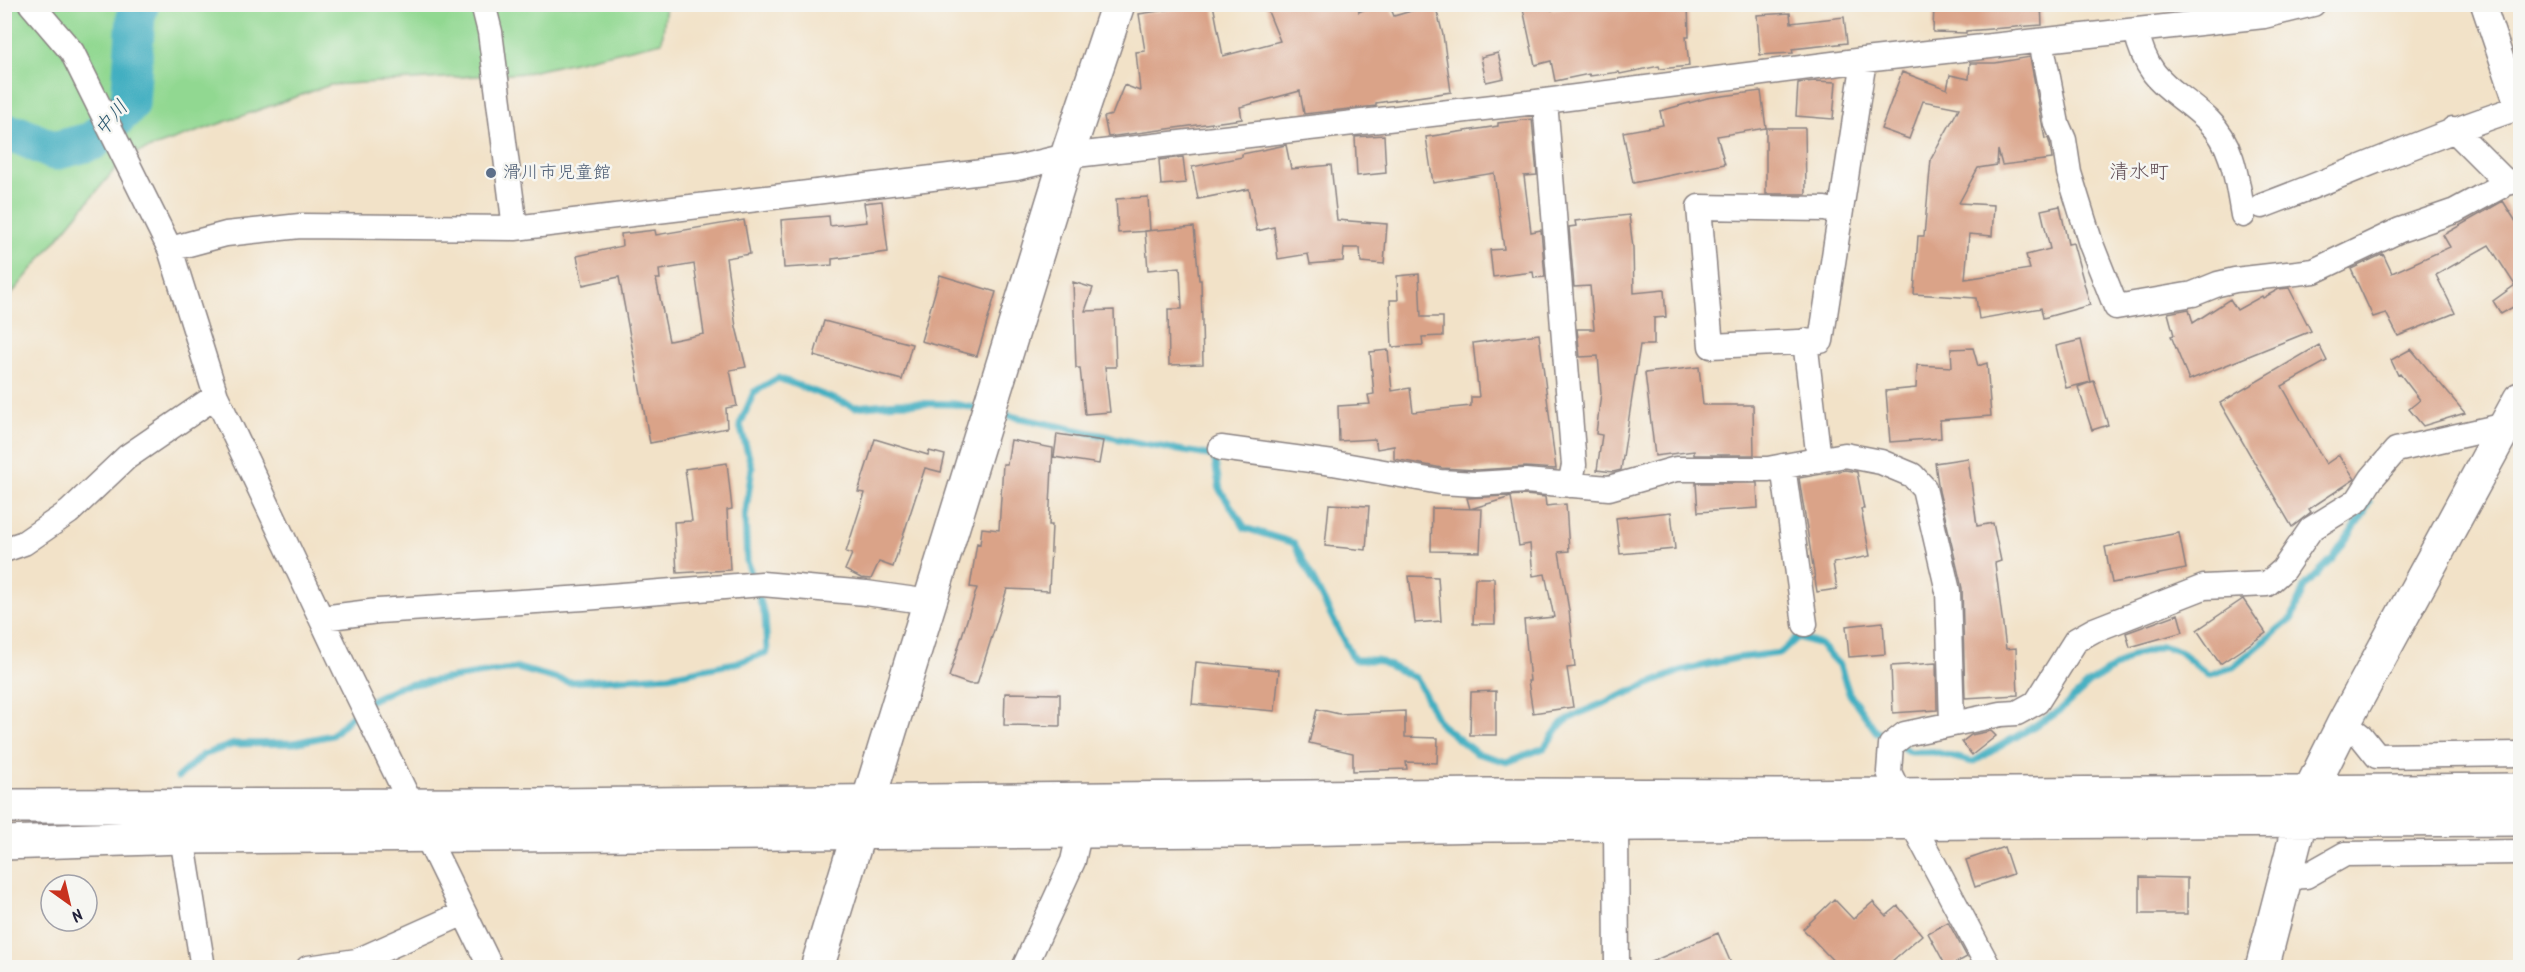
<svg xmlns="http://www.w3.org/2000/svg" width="2525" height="972" font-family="Kalam,'Klee One',sans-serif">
  <rect width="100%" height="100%" fill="#f6f6f2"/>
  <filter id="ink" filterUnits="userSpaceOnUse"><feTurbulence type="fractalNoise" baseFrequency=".0167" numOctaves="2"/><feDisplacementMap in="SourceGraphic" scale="12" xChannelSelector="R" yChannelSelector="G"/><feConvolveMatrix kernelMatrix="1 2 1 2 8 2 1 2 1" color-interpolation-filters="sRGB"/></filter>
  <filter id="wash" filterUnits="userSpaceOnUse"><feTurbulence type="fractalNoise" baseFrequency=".008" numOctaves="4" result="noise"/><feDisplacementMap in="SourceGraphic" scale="24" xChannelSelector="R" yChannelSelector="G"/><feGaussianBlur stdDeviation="1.35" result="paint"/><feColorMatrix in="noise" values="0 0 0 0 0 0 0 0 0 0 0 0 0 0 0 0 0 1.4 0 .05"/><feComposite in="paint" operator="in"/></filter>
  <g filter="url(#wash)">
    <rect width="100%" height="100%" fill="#f2e2c8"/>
    <path fill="#91d891" stroke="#5a7d66" stroke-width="1.5" d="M5 5H666L662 42 526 73 330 85 125 157 5 302Z"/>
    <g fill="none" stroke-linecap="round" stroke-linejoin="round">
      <path stroke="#43afc1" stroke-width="7" d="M996 413 1143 444 1214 456 1220 490 1245 528 1294 543 1354 660H1377L1416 678 1440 724 1476 753 1507 762 1544 748 1562 723 1580 713 1680 671 1736 658 1781 653 1798 637 1819 644 1840 666 1849 693 1876 731 1910 752H1934L1973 762 2058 712 2090 683 2132 656 2162 646 2179 651 2208 675 2233 667 2292 618 2304 587 2333 558 2362 516 2369 502
        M367 702 400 686 517 668 569 682 669 676 740 662 767 652 765 616 747 561 745 517 752 468 740 425 754 392 778 378 855 407 898 403 954 404 979 409
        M178 777 203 755 234 744 294 743 332 735 359 709"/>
      <path stroke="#43afc1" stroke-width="39" d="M4 133 21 136 54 151 93 141 130 104 136 16 140 4"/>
    </g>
    <g id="blocks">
      <path fill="#daa388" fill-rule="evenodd" d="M1205 4H1213L1223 56 1280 41 1265 4H1358L1359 12 1377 4H1389L1394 16 1435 4 1443 35 1451 92 1376 103V106L1304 114 1300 91 1240 107 1242 119 1108 137 1104 117 1112 115 1124 85 1140 91 1136 52 1145 51 1139 14Z
        M1522 4H1551L1552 10 1578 4H1688L1689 37H1686L1689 66 1660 69 1659 66 1620 74 1619 72 1590 76 1589 74 1555 81 1551 61 1535 65Z
        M1934 4H2041L2042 25 1966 31V33L1933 32Z
        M1790 13 1791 23 1844 17 1847 43 1792 49 1793 53 1760 55 1757 15Z
        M1498 53 1504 78 1486 82 1481 57Z
        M2030 57 2045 139 2048 138 2050 144 2052 159 2002 165 1998 150 1997 165 1978 168 1959 203 1994 205 1992 236 1969 234 1965 279 2030 269 2026 255 2050 249 2041 210 2060 206 2068 244 2073 243 2090 305 2043 318 2041 308 1979 319 1976 298 1914 294 1918 236H1924L1931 159 1959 108 1923 101 1909 139 1881 129 1902 72 1947 89 1950 75 1969 79 1970 63H1995Z
        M1815 81 1836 82 1833 119 1796 116 1798 83Z
        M1761 91 1766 128 1717 136 1725 164 1633 183 1623 132 1663 125 1660 111 1707 98Z
        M1532 119 1537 175 1524 176 1531 232 1541 230 1545 277 1534 278 1533 272 1493 277 1490 250 1504 249 1494 173 1433 183 1426 137 1498 126V123Z
        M1766 128H1805L1806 194H1766Z
        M1384 135 1386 173 1357 176 1355 137Z
        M1286 145 1291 169 1331 165 1337 220 1387 224 1384 264 1361 262 1360 248H1344L1343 261 1310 264 1308 254 1278 259 1274 227 1257 231 1249 189 1198 199 1192 167 1242 157V154Z
        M1183 157 1186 183 1161 185 1159 160Z
        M1148 197 1150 231 1118 233 1116 199Z
        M882 201 888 252 832 259V265L784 268 781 220 829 216 830 226 867 222 864 203Z
        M2503 201 2520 228V303L2501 314 2493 301 2515 285 2489 245 2436 275 2455 313 2398 336 2386 313 2373 317 2351 269 2383 254 2392 273 2450 247 2443 235Z
        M1629 215 1633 248 1634 293 1664 290 1666 317 1654 318V345H1640L1621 470 1613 472 1597 470 1602 435 1596 434 1601 393 1598 356 1580 357 1577 329H1594L1590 286 1574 287 1569 227 1576 226 1575 221Z
        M744 220 750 254 726 258 736 327 746 367 730 370 737 406 726 408 727 428 650 443 619 277 583 285 577 256 622 246 621 234 655 230 656 235ZM694 264 704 334 669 341 656 279H660L659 270Z
        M1194 227 1199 280H1201L1203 364 1169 365 1168 309H1182L1180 267 1148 270 1145 231Z
        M1419 274 1421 317H1443V336L1422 337 1423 345 1392 347 1390 300H1398L1397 276Z
        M940 275 996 292 977 356 921 341Z
        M1073 282 1093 288 1085 311 1114 310 1116 367H1105L1110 412 1085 414 1080 368H1076Z
        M2289 288 2311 331 2189 380 2171 336 2174 335 2168 313 2189 309 2193 323 2230 299 2237 310 2262 296 2263 298 2279 289Z
        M824 321 912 344 902 380 814 356Z
        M1539 334 1556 469 1526 467 1476 470 1442 468 1394 459V446L1377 449 1375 439 1339 441 1338 406 1370 404 1368 395 1374 394 1370 352 1388 350 1392 391 1410 388 1413 412 1471 406V397H1479L1473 343Z
        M2081 340 2091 382 2066 388 2056 346Z
        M2319 345 2327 361 2282 386 2326 464 2339 455 2355 479 2309 509 2311 512 2292 527 2220 403Z
        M1973 348 1978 366 1987 363 1991 416 1940 420 1941 438 1890 442 1886 391 1916 388 1917 365 1952 367 1951 349Z
        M2411 349 2465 413 2423 426 2409 409 2420 400 2400 374 2398 375 2391 360Z
        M1699 367 1703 405H1753L1754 455H1694V451L1655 456 1645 373Z
        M2094 381 2108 425 2092 430 2078 387Z
        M1057 434 1103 441 1099 464 1054 457Z
        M875 439 928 455 929 451 945 455 941 472 925 468 893 567 879 562 871 579 861 578 845 570 852 554 846 552 865 493 858 492Z
        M1011 440 1053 448 1049 525H1052L1049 591 1007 589 977 684H969L949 677 977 588 970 587 977 543 980 544 982 528 999 530 1003 464H1007Z
        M1968 458 1977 526 1993 523 2001 561 1995 563 2006 649 2016 648 2018 695 1965 698 1962 588 1939 491 1935 463Z
        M727 463 732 509 727 510 730 570 677 573 674 522 692 521 685 469Z
        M1845 470 1857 472 1864 509H1861L1870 556 1833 563 1837 589 1817 592 1799 478Z
        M1696 483H1757L1758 508 1698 512Z
        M1525 495 1545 497 1546 506 1566 504 1569 551 1559 552 1569 610 1575 667 1567 668 1573 707 1533 713 1528 681H1530L1524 620 1554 617 1545 574 1533 576 1530 544 1519 546 1511 497 1470 509 1467 498Z
        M1329 504 1369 506 1366 550 1325 546Z
        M1432 508 1482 509 1480 552 1431 551Z
        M1671 512 1675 549 1620 554 1616 518Z
        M2179 533 2186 569 2112 583 2105 547Z
        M1409 576 1438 577 1441 621 1415 623Z
        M1475 578H1494L1495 624H1473Z
        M2243 599 2266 633 2220 664 2197 630Z
        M2178 614 2183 632 2130 647 2126 633Z
        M1883 622 1885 654 1849 657 1846 626Z
        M1196 662 1279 670 1275 711 1192 704Z
        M1936 663 1937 710 1893 713 1891 666Z
        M1496 691V735H1470L1471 692Z
        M1005 693 1060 694V726L1004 725Z
        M1317 709 1339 714 1405 711V737L1438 738 1437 763 1406 762 1407 769 1353 771V753L1309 743Z
        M1991 731 1996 736 1972 755 1962 742 1971 735Z
        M2004 847 2013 874 1975 887 1966 860Z
        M2140 877 2187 878V914H2140Z
        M1834 899 1853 919 1873 902 1886 916 1898 906 1922 935 1884 968H1840L1803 929Z
        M1948 922 1967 957 1947 968 1928 933Z
        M1718 933 1733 968H1637Z"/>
    </g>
  </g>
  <g filter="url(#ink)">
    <use href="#blocks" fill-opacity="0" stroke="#8a8282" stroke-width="1.5"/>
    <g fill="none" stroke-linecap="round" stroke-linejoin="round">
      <defs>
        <path id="street" d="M31 4 72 52 170 249 216 396 345 669 491 968
          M483 4 490 32 515 228
          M2136 30C2148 86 2174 87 2209 121 2234 145 2237 182 2243 215
          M2041 41 2057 124 2064 140 2069 173 2091 244 2116 307 2193 294 2218 284 2235 280 2314 271 2400 230 2455 211 2507 183
          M1545 101 1574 465 1570 485
          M2453 129 2507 183 2520 180
          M2262 206C2348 174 2431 136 2518 108L2483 4
          M1840 213 1825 209 1699 207 1711 346 1821 341 1864 60
          M170 249 226 234 300 226 515 228 1016 168 1067 156 1545 101 1864 60 2264 16 2313 4
          M1805 341 1819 460
          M1221 448 1333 463 1440 482 1476 484 1525 481 1609 488 1676 469H1768L1845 455 1881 462 1912 475 1924 488 1948 591 1952 723
          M1783 466 1805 624
          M4 550 24 543 69 512 127 457 216 396
          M322 618 378 611 584 598 762 584 866 593 930 602
          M2344 723 2361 736 2377 756 2520 754
          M177 822 182 837 203 968
          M1616 825 1617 968
          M2286 877 2306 876 2345 854 2520 852
          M308 968 357 961 464 913
          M1024 968 1073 861 1080 830
          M1989 968 1920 838 1889 772 1891 745 1905 734 2001 714 2017 713 2037 702 2076 640 2094 630 2204 587 2267 584 2283 570 2311 529 2358 500 2372 478 2396 450 2515 423"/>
        <path id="secondary" d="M4 806 549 805 1488 795 1777 796 2520 790
          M4 843 182 837 1242 830 1487 825 2520 819
          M817 968 1067 156 1118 4
          M2262 968 2300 821 2310 791 2344 723 2520 399"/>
      </defs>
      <use href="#street" stroke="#8a8282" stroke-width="27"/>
      <use href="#secondary" stroke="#8a8282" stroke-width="36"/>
      <use href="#street" stroke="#fff" stroke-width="24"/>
      <use href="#secondary" stroke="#fff" stroke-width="33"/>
    </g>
  </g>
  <circle fill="#5c6f8a" stroke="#f6f6f2" stroke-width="2" cx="491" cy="173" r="6"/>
  <g text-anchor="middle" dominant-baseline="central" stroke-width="5" stroke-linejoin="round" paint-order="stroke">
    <g font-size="18" fill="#4e5e75" stroke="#f6f6f2" text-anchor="start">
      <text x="503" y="173">滑川市児童館</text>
    </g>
    <g font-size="20" font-style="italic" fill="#2f5a71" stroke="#f6f6f2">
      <text transform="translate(112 119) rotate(-49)">中川</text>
    </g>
    <g font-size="20" fill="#624f56" stroke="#f6f6f2">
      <text x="2139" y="173">清水町</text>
    </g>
  </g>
  <rect width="2525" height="972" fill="none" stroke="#f6f6f2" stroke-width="24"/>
  <g transform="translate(69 903) rotate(146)"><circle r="28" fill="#f6f6f2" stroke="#a1a1a9" stroke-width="1.5"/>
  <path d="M0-4.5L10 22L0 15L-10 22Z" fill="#c8321e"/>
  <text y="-9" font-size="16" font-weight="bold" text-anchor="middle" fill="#22223b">N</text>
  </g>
</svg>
